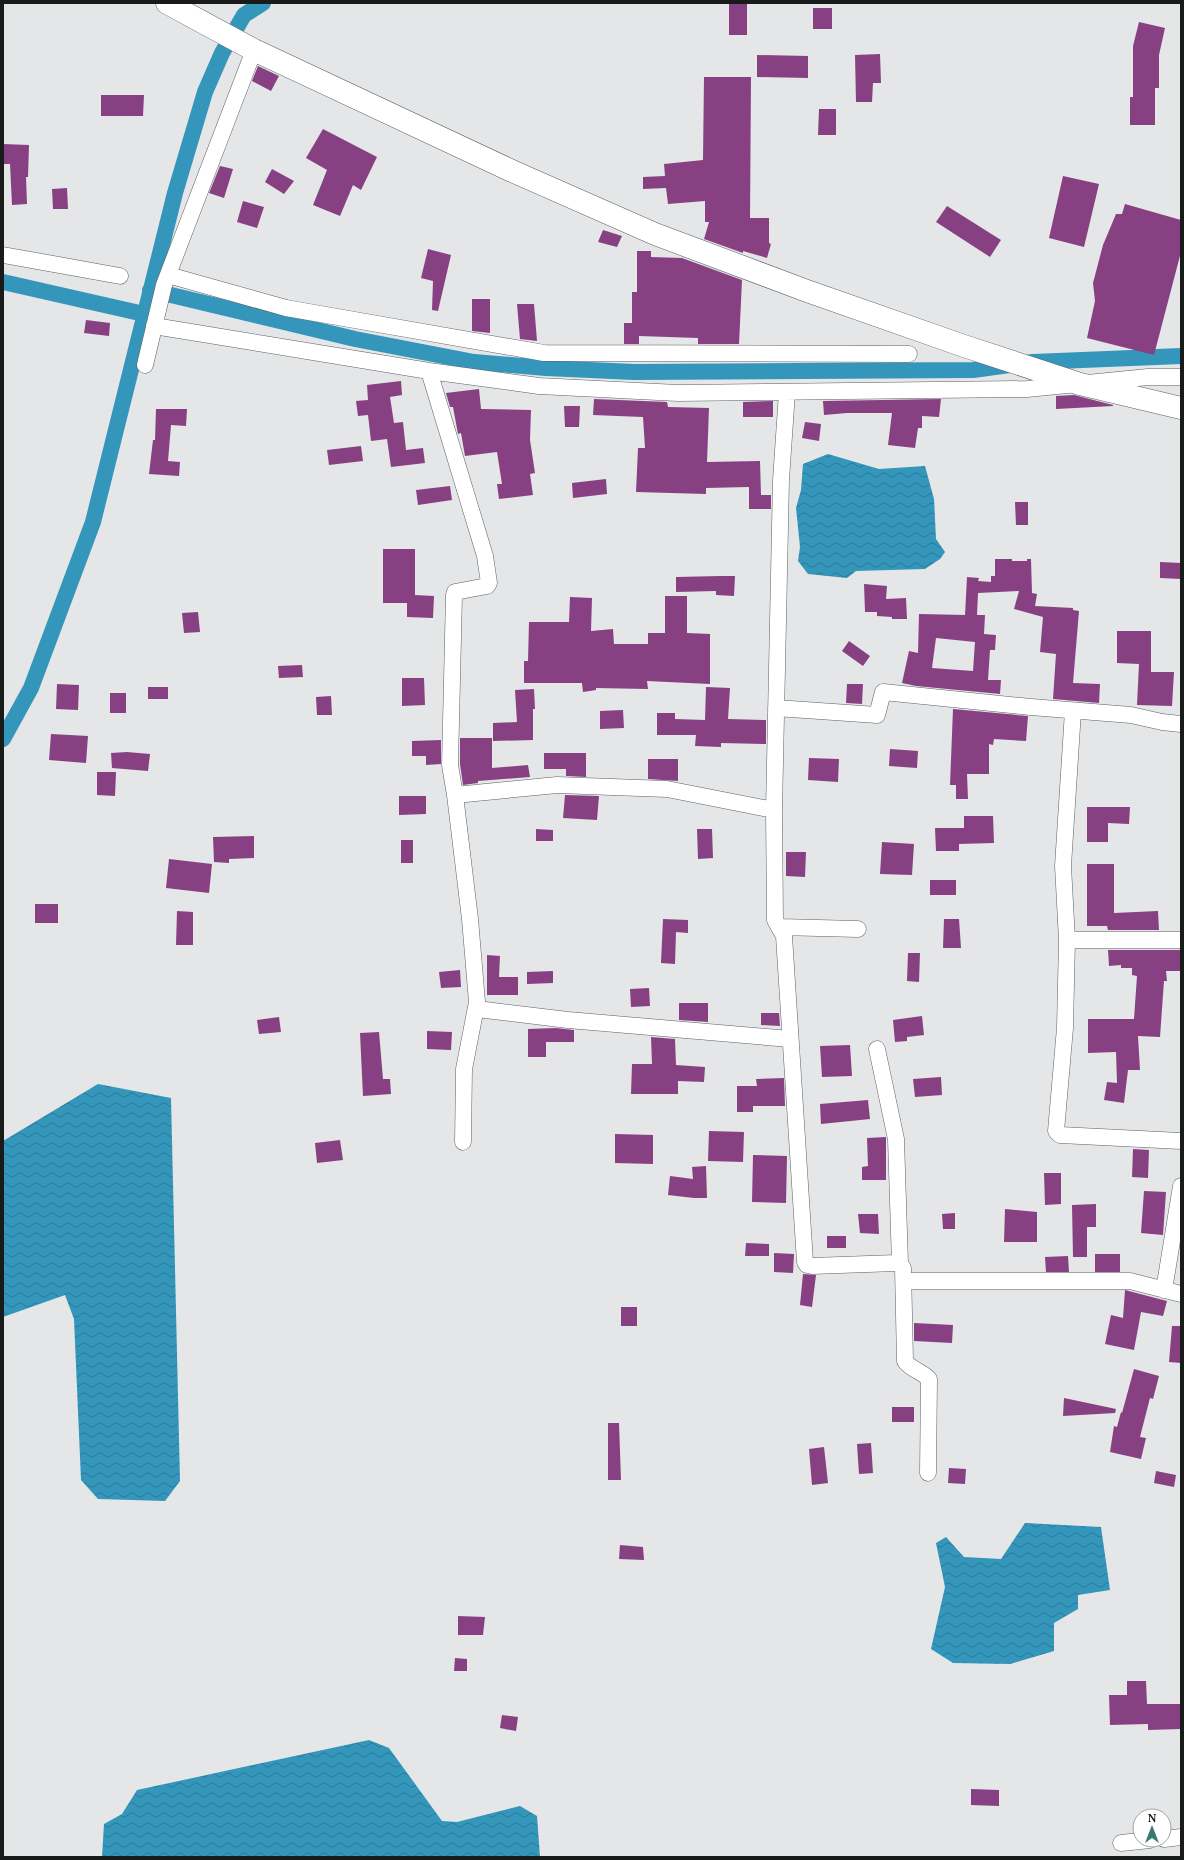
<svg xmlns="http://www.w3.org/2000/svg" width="1184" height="1860" font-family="'Noto Serif',serif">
  <defs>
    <pattern id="water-waves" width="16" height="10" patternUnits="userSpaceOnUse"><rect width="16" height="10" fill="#3496ba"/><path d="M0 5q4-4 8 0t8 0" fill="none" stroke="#2b7a96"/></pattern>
  </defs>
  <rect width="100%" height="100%" fill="#e4e6e7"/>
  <path fill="url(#water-waves)" d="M828 454 879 469 925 466 934 499 936 539 945 552 940 559 925 569 856 571 847 578 808 574 798 561 800 547 796 508 801 490 803 464Z
    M98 1084 171 1098 180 1481 165 1501 98 1499 81 1480 74 1319 65 1295 3 1317V1141Z
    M1025 1523 1101 1527 1110 1590 1078 1595V1609L1054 1623V1651L1010 1664 953 1663 931 1649 945 1587 936 1543 946 1537 964 1557 1001 1559Z
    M369 1740 389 1748 442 1821 457 1822 520 1806 537 1816 540 1857H102L104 1824 122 1814 137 1790Z"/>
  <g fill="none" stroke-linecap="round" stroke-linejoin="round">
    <path stroke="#3496ba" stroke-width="16" d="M3 282 144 314
      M150 290 355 339 474 362 546 368 634 372 973 370 1033 362 1181 356
      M3 739 31 688 93 522 175 193 205 92 222 53 244 15 263 3"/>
  </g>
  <path fill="#874183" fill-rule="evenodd" d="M729 3H747V35H729Z
    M813 8H832V29H813Z
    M1139 22 1165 28 1159 55V88H1155V125H1130V97H1133V46Z
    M880 54 881 83H873L872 102H856L855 55Z
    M757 55 808 56V78L757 77Z
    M258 66 279 76 271 91 252 81Z
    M704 77H751L750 218H769V243L771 244 767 258 743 251V253L704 239 709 222H705V201L668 204 666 188 643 189V177L665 176 664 164 703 160Z
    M101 95H144L143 116H101Z
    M819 109H836V135H818Z
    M323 129 377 157 361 190 353 185 340 216 313 205 327 170 306 158Z
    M3 144 29 145 28 177H26L27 204 12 205 10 164H3Z
    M220 166 233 169 224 198 209 193Z
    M272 169 294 181 284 194 265 182Z
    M1063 176 1099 184 1084 247 1049 238Z
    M67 188 68 209H53L52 189Z
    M243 201 264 207 257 228 237 222Z
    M1125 204 1181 220V252L1154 355 1087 338 1095 301 1093 283 1103 245 1116 214H1122Z
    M947 206 1001 240 990 257 936 222Z
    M603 230 622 236 617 247 598 242Z
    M428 249 451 255 438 311 432 310 433 281 421 278Z
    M637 251H651V257L682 258 742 280 739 344H698V338L639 336V344H624V323H632V292H637Z
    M472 299H490V333L472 331Z
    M517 304H534L537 341 520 339Z
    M86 320 110 323 109 336 84 333Z
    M401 381 402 395 390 397 394 423 403 422 406 450 423 448 425 463 391 467 387 439 371 441 368 415 358 416 356 401 368 400 367 385Z
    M479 389 481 409 531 410 530 440 535 473 530 474 533 495 499 499 497 484H502L497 452 465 456 461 433 458 434 453 407H450L446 393Z
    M1074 395 1113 405V406L1056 409V396Z
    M594 399 667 402 668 407 709 408 707 462 760 461 761 495H771V509H749V487L706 488V494L636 492 638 448H645L643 417 593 415Z
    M941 399 939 417 922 416V428H918L915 448 888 445 892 413H847L824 415 823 401Z
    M773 401V417H743V402Z
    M564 406H580L579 427H565Z
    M156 409H187L186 426 171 425 168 461 180 462 179 476 149 474 153 440H155Z
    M805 422 821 424 819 441 802 438Z
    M361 446 363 461 329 465 327 450Z
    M606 479 607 494 573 498 572 483Z
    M450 486 452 500 418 505 416 490Z
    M1015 502H1028V525H1016Z
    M383 549H415V595L434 596 433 618 407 617V603H383Z
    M995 559H1012V561H1027V559H1031L1032 593 1037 594 1035 606 1073 608V610L1079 611 1073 683 1100 684 1099 703 1053 699 1056 654 1040 652 1043 617 1014 609 1019 591 978 593 977 615H985L984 634 996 635 995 650H990L988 680H1001L1000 694 916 686 902 683 909 651 918 653 919 614 965 615 967 577 979 578 978 581 991 582V576H995ZM936 638 975 642 973 671 932 668Z
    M1160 562 1181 563V579L1160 578Z
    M720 576H735L734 596 716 595V591L676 592V577Z
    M864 584 887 586 886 599 906 598 907 619H892V617L877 616V612H865Z
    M665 596H687V633L710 634V684L647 681 648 689 596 688V690L583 692 582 683H524V661H528L529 622H569L570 597 592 598 591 631 613 629 614 644H648V633H665Z
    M198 612 200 632 184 633 182 613Z
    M1117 631H1151V672H1174L1172 706 1137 705 1139 664 1117 663Z
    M849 641 870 656 863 666 842 651Z
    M302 665 303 677 279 678 278 666Z
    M402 678H424L425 705 402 706Z
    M57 684 79 685 78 710 56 709Z
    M847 684H863L862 704 846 703Z
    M148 687H168V699H148Z
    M706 687 730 688 728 719 766 720V744L721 743V747L695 746 696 735H657V713H675V719L705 720Z
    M534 689 535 709H533V740L493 741V723L517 722 515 690Z
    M110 693H126V713H110Z
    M331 696 332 715H317L316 697Z
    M953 709 1028 716 1026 741 994 739 993 745 989 744V774H967L968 799H956V785H950Z
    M623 710 624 728 600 729V711Z
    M51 734 88 736 86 763 49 760Z
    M460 738H492V768L528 765 530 777 478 781V783L463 785 460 764Z
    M441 740V764L426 765V756H412V741Z
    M890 749 918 751 917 768 889 766Z
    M127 752 150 754 148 771 112 768 111 753Z
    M544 753H586V777L566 776V769H544Z
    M809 758 839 759 838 782 808 780Z
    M648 759H678V781L648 779Z
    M97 772H116L115 796 97 795Z
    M565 795 599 796 597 820 563 818Z
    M399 796H426V814L399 815Z
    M1087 807H1130L1129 824 1108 823V842H1087Z
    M964 816H993L994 843 959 844V851H936L935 828H964Z
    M536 829 553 830V841H536Z
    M697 829H712L713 858 698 859Z
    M254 836V858L229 859V863L214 862 213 837Z
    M401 840H413V863H401Z
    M882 842 914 844 912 875 880 874Z
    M786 852H806L805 877 786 876Z
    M169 859 212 864 209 893 166 888Z
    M1087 864H1114V913L1158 911 1159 930H1108L1107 926H1087Z
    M930 880H956V895H930Z
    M35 904H58V923H35Z
    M177 911 193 912V945H176Z
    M663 919 688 920V933L676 932 675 964 661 963Z
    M944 919H959L961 948H943Z
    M1108 950H1181V971H1166L1167 981H1164L1160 1037 1138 1036 1140 1070H1128L1124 1103 1104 1100 1107 1082 1117 1083 1116 1052 1088 1053V1019H1134L1137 976 1132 975V968H1121V965L1109 966Z
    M908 953H920L919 982 907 981Z
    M487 955 500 956 499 977H518V995H487Z
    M460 970 461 987 441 988 439 972Z
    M553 971V983L527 984V972Z
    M649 988 650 1006 631 1007 630 989Z
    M679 1003H708V1022L679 1020Z
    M761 1013H779L780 1026 761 1025Z
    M922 1016 924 1035 907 1037V1041L895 1042 893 1020Z
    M279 1017 281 1032 259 1034 257 1020Z
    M556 1028 574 1030V1042H546V1057H528V1029Z
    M427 1031 452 1032 451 1050 427 1049Z
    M379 1032 383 1079H390L391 1094 363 1096 360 1033Z
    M651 1037 675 1039 676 1065 705 1067 704 1082 678 1081V1094H631L632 1064H652Z
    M850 1045 852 1076 822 1077 820 1046Z
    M941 1077 942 1095 915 1097 913 1079Z
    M784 1078 785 1106H753V1112H737V1086H757L756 1079Z
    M868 1100 870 1119 821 1124 820 1104Z
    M709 1131 744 1132 743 1162 708 1161Z
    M615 1134 653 1135V1164L615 1163Z
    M886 1137V1180H862V1167L868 1166 867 1138Z
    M340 1140 343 1160 317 1163 315 1143Z
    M1133 1149 1149 1150 1148 1178 1132 1177Z
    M753 1155 787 1156 786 1203 752 1202Z
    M706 1166 707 1198H694L668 1195 670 1176 693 1179 692 1167Z
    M1044 1173H1061V1204L1045 1205Z
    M1144 1191 1166 1192 1163 1235 1141 1233Z
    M1096 1204V1227H1087V1257H1073L1072 1205Z
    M1005 1209 1037 1212V1242H1004Z
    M955 1213V1229H943L942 1214Z
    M858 1214H878L879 1234 860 1233Z
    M827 1236H846V1248H827Z
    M746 1243 769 1244V1256H745Z
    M774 1253 794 1254 793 1273 774 1272Z
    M1095 1254H1120V1272H1095Z
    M1068 1256 1069 1272H1046L1045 1257Z
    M803 1274 816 1275 812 1307 800 1305Z
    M1125 1290 1167 1301 1163 1316 1141 1312 1134 1350 1105 1344 1111 1315 1123 1318Z
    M621 1307H637V1326H621Z
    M914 1323 953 1325 952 1343 914 1341Z
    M1172 1326H1181V1363L1169 1362Z
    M1134 1369 1159 1376 1153 1399 1150 1398 1140 1437 1146 1438 1141 1459 1110 1452 1114 1426 1117 1427 1121 1412 1122 1413Z
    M1064 1398 1116 1409 1115 1413 1063 1416Z
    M892 1407H914V1422H892Z
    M608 1423H619L621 1480H608Z
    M871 1443 873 1473 859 1474 857 1444Z
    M824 1447 828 1483 812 1485 809 1449Z
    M949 1468 966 1469 965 1484 948 1483Z
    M1156 1471 1176 1475 1174 1487 1154 1483Z
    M620 1545 643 1547 644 1560 619 1559Z
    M458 1616 485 1617 483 1635H458Z
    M455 1658 467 1659V1671H454Z
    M1127 1681H1146L1147 1704H1181V1729L1148 1730V1724L1110 1725 1109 1695H1127Z
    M502 1715 518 1717 516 1731 500 1728Z
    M971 1789 999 1790V1806L971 1805Z"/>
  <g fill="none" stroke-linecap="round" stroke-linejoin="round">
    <defs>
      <path id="street" d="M3 255 120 276
        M168 275 286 308 544 353 909 354
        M154 326 429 371 539 386 678 393 1027 389 1148 377H1181
        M145 365 164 285 254 50
        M429 371 485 556 489 583 487 586 455 592 454 595 450 765 455 795 470 919 477 1002 464 1069 463 1142
        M787 392 781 480 774 810 775 920 784 936 805 1262 807 1265 812 1266 896 1263 900 1264 903 1268 905 1361C911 1370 922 1371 929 1379L928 1473
        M776 708 877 715 883 692 1031 707 1131 715 1162 722 1181 724
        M1073 711 1063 866 1067 940 1065 1028 1056 1131 1060 1135 1181 1141
        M455 795 557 785 667 789 774 810
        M779 927 858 929
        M1067 940H1181
        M477 1009 568 1020 790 1039
        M877 1049 896 1139 900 1264
        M904 1281H1130L1181 1294
        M1164 1290 1181 1186
        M1164 1839 1181 1837
        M1121 1843 1150 1840"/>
      <path id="secondary" d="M167 3 254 50 512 171 655 234 807 291 964 346 1080 384 1181 408"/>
    </defs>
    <use href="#street" stroke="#5e5f60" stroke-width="17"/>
    <use href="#secondary" stroke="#5e5f60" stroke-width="23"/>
    <use href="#street" stroke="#fff" stroke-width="16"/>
    <use href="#secondary" stroke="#fff" stroke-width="22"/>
  </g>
  <rect width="1184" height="1860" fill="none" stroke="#191a1a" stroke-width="8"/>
  <g transform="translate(1152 1828)"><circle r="19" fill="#ffffff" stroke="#a3a3a3"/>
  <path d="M0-3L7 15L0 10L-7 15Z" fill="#347a6f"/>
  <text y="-6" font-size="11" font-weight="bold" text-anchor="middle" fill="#191a1a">N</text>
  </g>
</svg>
